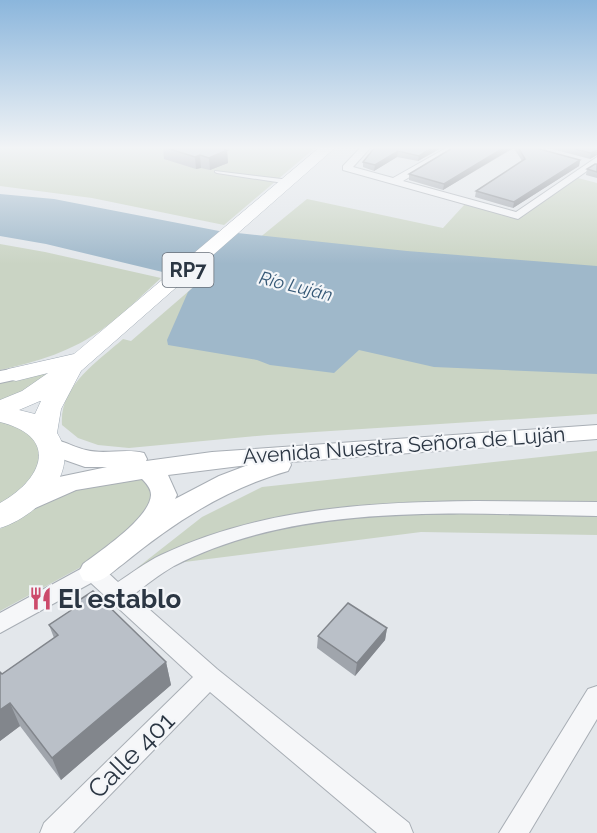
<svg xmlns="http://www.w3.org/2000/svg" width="597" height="833" font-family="Raleway,sans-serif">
  <rect width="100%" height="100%" fill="#e3e7eb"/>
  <path fill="#cad4c4" d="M0 147H316L224 225 92 198 0 186Z
    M578 178 597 183V283L247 248 307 199 443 228 465 204 518 219Z
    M0 244 45 252 161 278C142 295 124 314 104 328 73 351 37 362 0 370Z
    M197 284 252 303 597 326V414L268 435 129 448 98 445 78 438 62 425C59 386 97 362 123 339L131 341Z
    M62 368 0 404V383Z
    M0 420 28 427 46 463 0 512Z
    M597 451V535L421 532 137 568 202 517 262 487Z
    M129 476 152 481 151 512 81 567 0 611V529L65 491Z"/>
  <path fill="#9fb8ca" d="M0 194 54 199 219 231 407 251 597 266V374L434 367 359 350 334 373 270 365 257 360 168 345 167 340 188 292 200 281 46 244 0 236Z"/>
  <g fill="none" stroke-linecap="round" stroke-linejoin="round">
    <defs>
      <path id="lane" d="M215 171 290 180 293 182 290 184 217 173 215 172Z"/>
      <path id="street" d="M361 147H371L353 167 393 178 448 147H459L403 181 516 212 597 157V164L518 219 343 170V166Z
        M476 501 597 502V516C462 514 298 501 174 566 160 574 146 585 133 595L217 669 409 823 413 833H377L210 692 73 833H40L44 823 193 677 91 583 0 633V613L86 566C100 562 108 573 118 582 132 573 146 562 161 555 260 508 369 502 476 501Z
        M597 686V719L529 833H499L588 689Z"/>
      <path id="secondary" d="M16 368 23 370 26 374 23 378 0 383V371Z
        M597 425V439L290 462 291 465 288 471C225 489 173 523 123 564 109 574 101 586 83 580L79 572 83 564C100 551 150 518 151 495 151 488 146 483 142 479L76 490 24 513 15 511 11 504 15 497 59 477 107 467H85L45 453 41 447 45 441C60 437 71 447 86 450 105 455 125 448 144 453L147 459 146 461 212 452ZM248 465 219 476 175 499 177 495 168 475Z"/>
      <path id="primary" d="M320 147H336L81 371 61 409 57 433C83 472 36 517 0 528V503C43 479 60 437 0 422V400L22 391 48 373 16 381 8 379 4 374 8 369 74 354ZM41 401 35 414 19 410 40 401Z"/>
    </defs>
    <use href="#lane" stroke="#a8aeb5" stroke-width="2"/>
    <use href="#street" stroke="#a8aeb5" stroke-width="2"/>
    <use href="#secondary" stroke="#a8aeb5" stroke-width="2"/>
    <use href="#primary" stroke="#a2acb6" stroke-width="1"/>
    <use href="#lane" fill="#f6f7f9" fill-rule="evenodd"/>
    <use href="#street" fill="#f6f7f9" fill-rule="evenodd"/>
    <use href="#secondary" fill="#fff" fill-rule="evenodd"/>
    <use href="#primary" fill="#fff" fill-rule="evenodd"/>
  </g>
  <path fill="#a0a5ac" d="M163 147 227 150 228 163 210 170 201 168 196 169 164 159Z
    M375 147H443L418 161 397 157 374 171 363 167V162Z
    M454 147H532L580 160 579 166 513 208 475 197 476 191 522 161 514 148 443 190 409 180V174Z
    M545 147H597V155L590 159Z
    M597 164V178L586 175 587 169Z
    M70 606 166 662 171 685 61 780 20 726 0 741V672L2 674 54 638 49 625 71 610Z
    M387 628 385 640 355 676 317 648 318 636Z"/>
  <path fill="#82868c" d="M433 147H443L418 161 419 156Z
    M505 147H514L443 190 444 184Z
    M227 150 228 163 210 170 209 158Z
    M597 150V155L590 159 591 153Z
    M398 151 397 157 374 171 375 165Z
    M200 155 201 168 196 169 195 157Z
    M580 160 579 166 513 208 514 202Z
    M387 628 385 640 355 676 357 663Z
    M166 662 171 685 61 780 52 758Z
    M10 703 20 726 0 741V710Z"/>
  <path fill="#bac0c8" stroke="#82868c" stroke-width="1.5" d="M164 147H218L227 150 209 158 200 155 195 157Z
    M375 147H433L419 156 398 151 375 165 363 162Z
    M454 147H505L444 184 409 174Z
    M518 147H532L580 160 514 202 476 191 525 159Z
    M568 147H597V150L591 153Z
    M595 164H597V172L587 169Z
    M93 591 166 662 52 758 10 703 0 710V672L2 674 58 635 49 625 73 609 70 606Z
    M348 603 387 628 357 663 318 636Z"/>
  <linearGradient id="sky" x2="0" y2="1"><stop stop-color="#8bb6dc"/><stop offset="0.56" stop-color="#f2f4f6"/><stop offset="1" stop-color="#f2f4f6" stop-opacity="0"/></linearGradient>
  <rect width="597" height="264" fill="url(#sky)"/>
  <defs>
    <symbol id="restaurant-bare" viewBox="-9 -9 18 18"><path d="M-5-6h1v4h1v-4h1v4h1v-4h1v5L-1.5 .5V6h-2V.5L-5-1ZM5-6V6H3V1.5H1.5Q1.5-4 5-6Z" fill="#cc4b6b" stroke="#f3f5f8" stroke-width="2.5" paint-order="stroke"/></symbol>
  </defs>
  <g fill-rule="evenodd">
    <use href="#restaurant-bare" x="24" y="582" width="33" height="33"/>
  </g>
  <g text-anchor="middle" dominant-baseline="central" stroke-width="4.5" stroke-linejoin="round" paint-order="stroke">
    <g font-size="18" font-style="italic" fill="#355876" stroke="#f3f5f8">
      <text transform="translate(296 286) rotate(14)">Río Luján</text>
    </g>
    <rect fill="#f3f5f8" stroke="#676f79" stroke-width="1.5" x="162.5" y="253" width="51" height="34" rx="4.5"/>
    <g font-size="20" font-weight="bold" fill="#2b3643">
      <text x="188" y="270">RP7</text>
    </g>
    <g font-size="21" fill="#2b3643" stroke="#f3f5f8">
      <text transform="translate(404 445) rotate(-4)">Avenida Nuestra Señora de Luján</text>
    </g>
    <g font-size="26" font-weight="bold" fill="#2b3643" stroke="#f3f5f8" text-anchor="start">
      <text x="58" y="599">El establo</text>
    </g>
    <g font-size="26" fill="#2b3643" stroke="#f3f5f8">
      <text transform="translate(131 755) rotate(-45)">Calle 401</text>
    </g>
  </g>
</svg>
